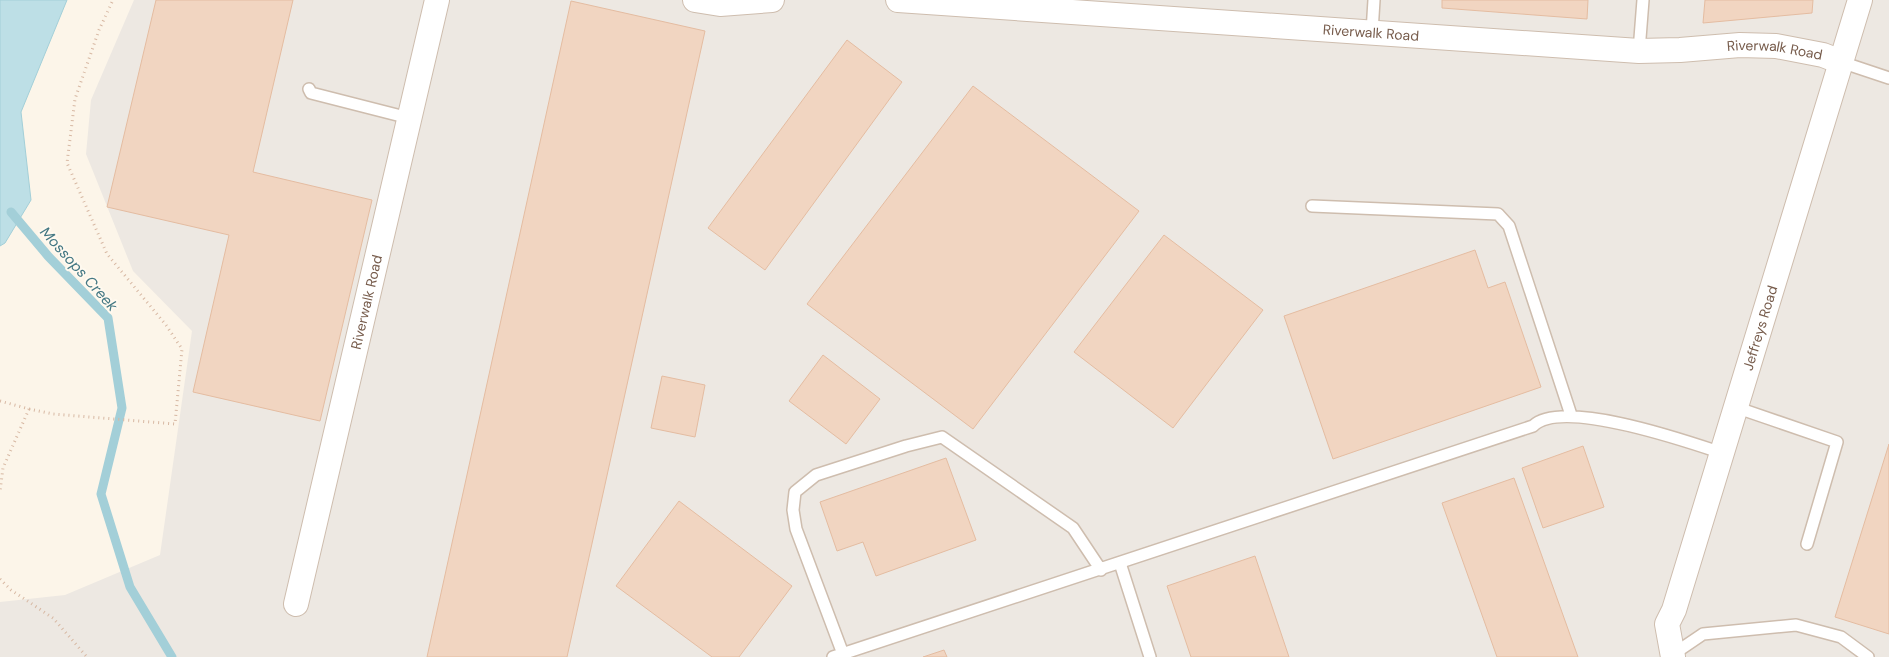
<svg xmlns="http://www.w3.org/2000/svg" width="1889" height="657" font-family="'DM Sans',sans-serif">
  <rect width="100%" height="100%" fill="#fcf5e9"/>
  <path fill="#ede8e2" d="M134 0H1889V657H0V602L65 595 160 555 192 331 133 271 86 154 91 100Z"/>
  <path fill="#bddfe6" stroke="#a3cfd8" d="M0 0H67L21 112 31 200 5 243 0 246Z"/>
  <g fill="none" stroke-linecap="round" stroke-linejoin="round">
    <path stroke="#a3cfd8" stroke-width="9" d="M11 212 48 256 108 318 122 408 101 494 130 587 172 657"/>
  </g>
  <path fill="#f1d5c1" stroke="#e4bca1" d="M156 0H293L253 172 372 200 320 421 193 392 229 235 107 207Z
    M1442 0H1588L1587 19 1442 8Z
    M1705 0H1813L1812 13 1703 23Z
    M571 1 705 31 567 657H427Z
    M847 40 902 82 765 270 708 228Z
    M973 86 1139 211 973 429 807 304Z
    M1164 235 1263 310 1173 428 1074 352Z
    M1475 250 1488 288 1505 282 1541 387 1333 459 1284 316Z
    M823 355 880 399 846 444 789 401Z
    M662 376 705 385 695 437 651 428Z
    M1889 444V634L1835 617Z
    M1583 446 1604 507 1543 528 1522 468Z
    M946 458 976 540 876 576 863 542 837 551 820 502Z
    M1514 478 1578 657H1497L1442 503Z
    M679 501 792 586 739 657H712L616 586Z
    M1255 556 1289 657H1191L1167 586Z
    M944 650 947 657H923Z"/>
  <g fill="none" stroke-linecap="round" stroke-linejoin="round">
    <defs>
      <path id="service" d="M1372 32 1374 0
        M1639 51 1643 0
        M1841 62 1889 78
        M309 89 311 93 409 118
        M1312 206 1498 214 1509 226 1571 415
        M1735 407 1837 442 1807 544
        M1120 563 1150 657
        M843 654 796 529 793 510 795 492 816 475 906 446 942 437 1073 528 1101 570
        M1672 655 1703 634 1796 625 1841 637 1868 657
        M833 657 1533 426C1562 398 1686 441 1722 453"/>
      <g id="minor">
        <path d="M695 0 720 4 772 0"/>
        <path id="s1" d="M898 0 1639 51 1680 50 1740 45 1776 46 1823 55 1841 62"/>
        <path id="s2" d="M296 604 437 0"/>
        <path id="s3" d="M1673 657 1667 624 1674 610 1860 0"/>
      </g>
    </defs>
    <use href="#service" stroke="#cebdae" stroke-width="14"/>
    <use href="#minor" stroke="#cebdae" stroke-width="26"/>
    <path stroke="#d7b8a3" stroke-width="3" stroke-dasharray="1 4" stroke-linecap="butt" d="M0 401 29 409 3 468 0 491
      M29 409 53 414 175 424 182 349 166 325 107 254 67 163 75 99 99 30 113 0
      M0 579 11 590 53 618 87 657"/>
    <use href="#service" stroke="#fff" stroke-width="11"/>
    <use href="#minor" stroke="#fff" stroke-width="24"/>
  </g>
  <g text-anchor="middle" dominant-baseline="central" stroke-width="4" stroke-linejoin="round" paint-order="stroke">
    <g font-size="14" fill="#775c4c" stroke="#fff9ef">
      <text stroke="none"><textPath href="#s1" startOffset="474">Riverwalk Road</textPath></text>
      <text stroke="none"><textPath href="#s1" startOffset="879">Riverwalk Road</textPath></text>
      <text stroke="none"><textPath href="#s2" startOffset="310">Riverwalk Road</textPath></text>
      <text stroke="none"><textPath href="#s3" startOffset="344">Jeffreys Road</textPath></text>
    </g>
    <g font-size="15" font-style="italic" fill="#437783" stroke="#fff9ef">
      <text transform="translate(79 269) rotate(48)">Mossops Creek</text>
    </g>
  </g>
</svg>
